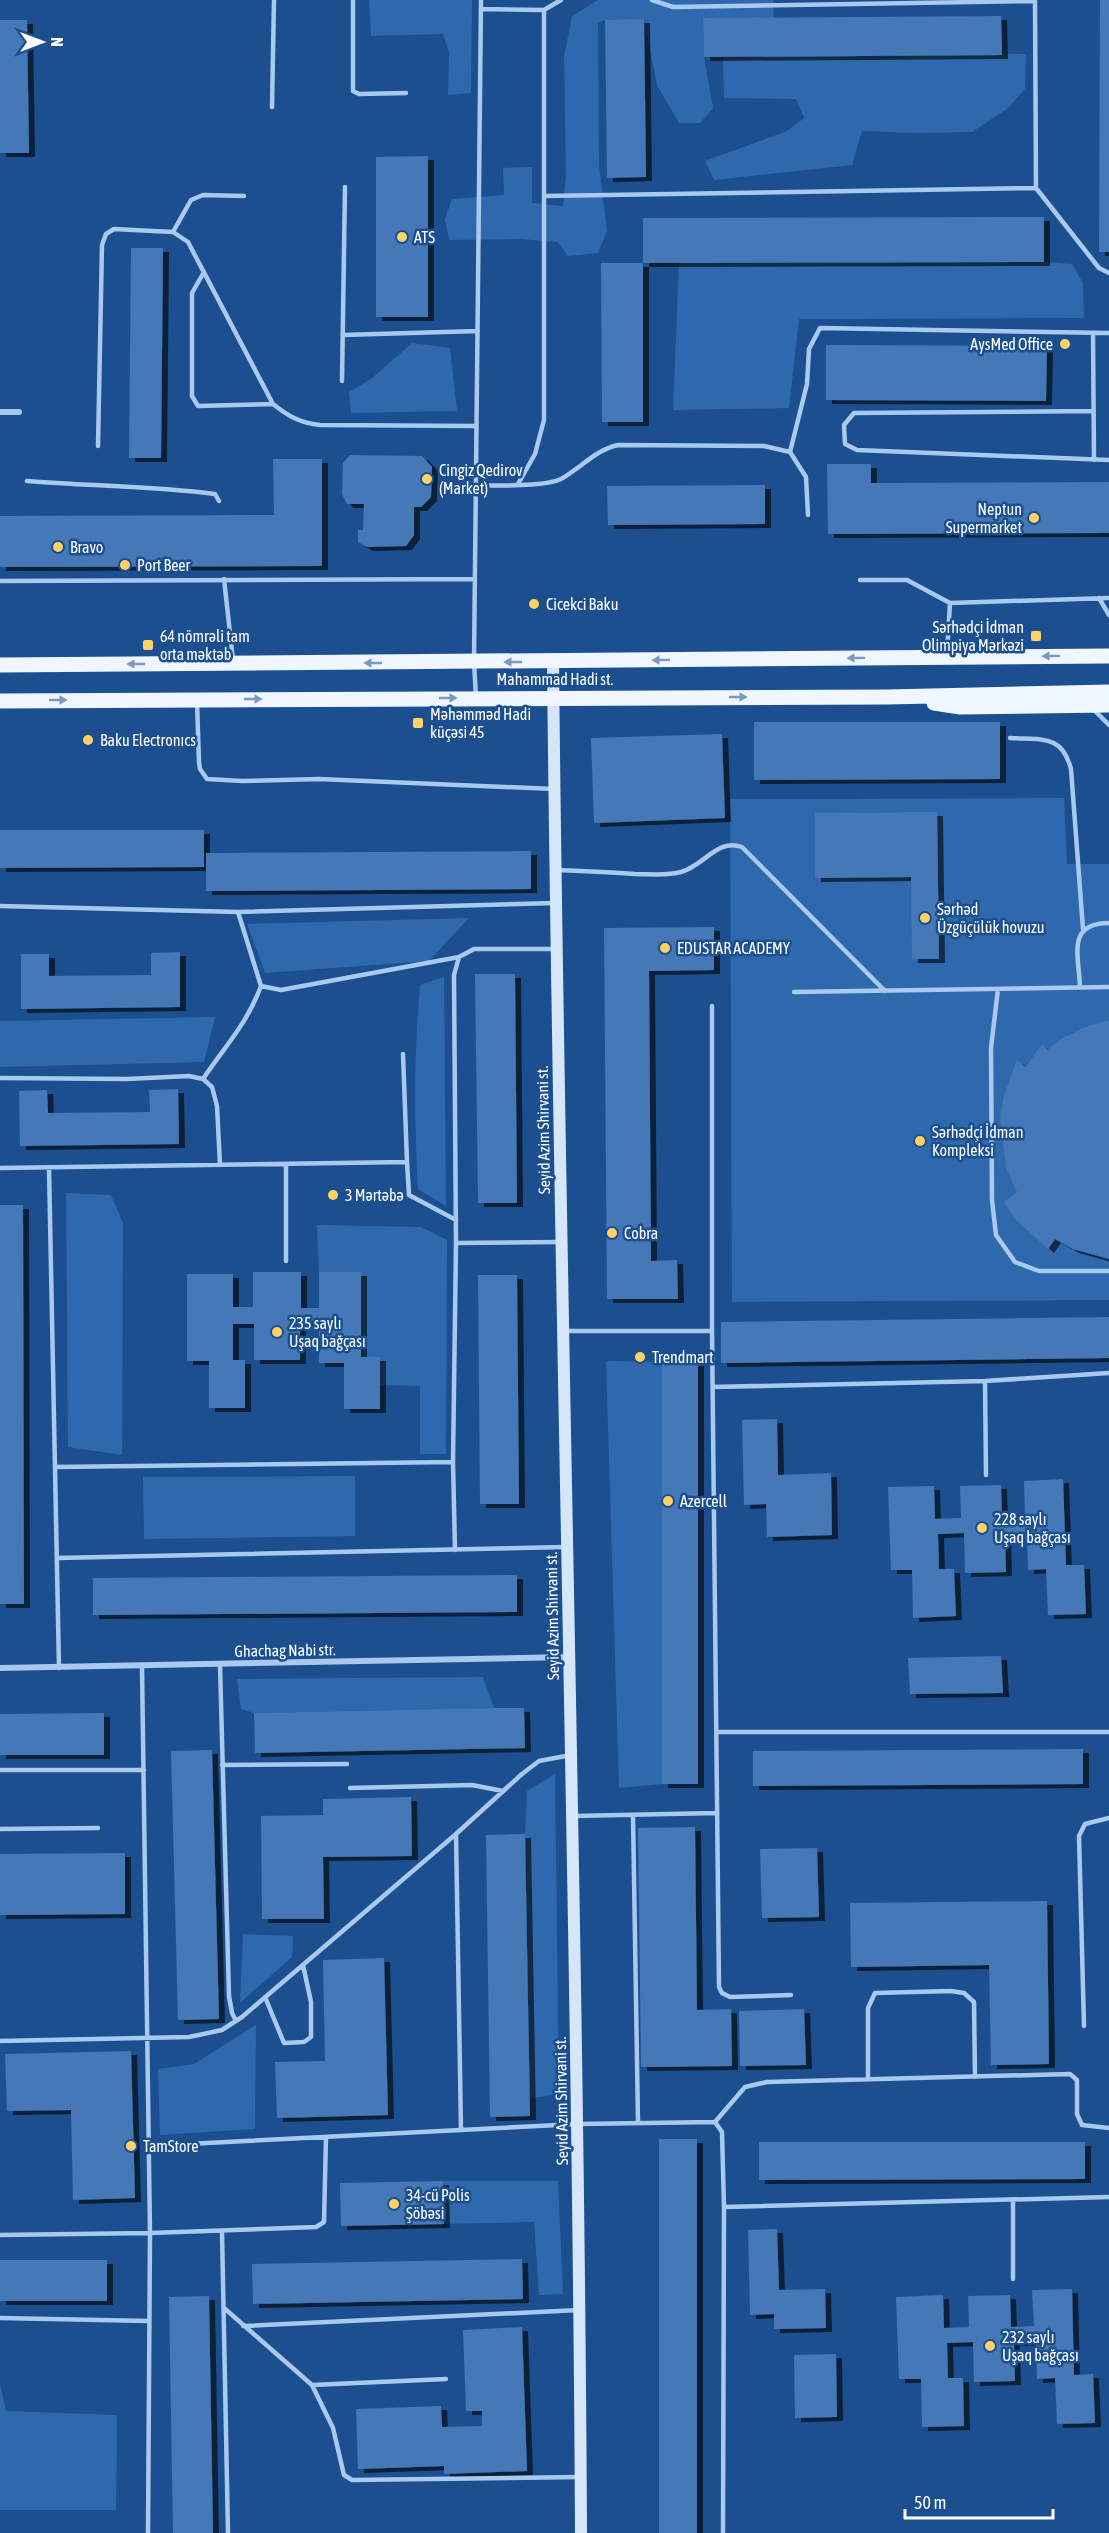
<svg xmlns="http://www.w3.org/2000/svg" width="1109" height="2533" font-family="'Asap Condensed',sans-serif">
  <defs>
    <filter id="shadow"><feDropShadow dx="6" dy="4" stdDeviation="0" flood-color="#0009"/></filter>
  </defs>
  <rect width="100%" height="100%" fill="#1b4f8f"/>
  <path fill="#2e69ad" d="M369 0H472L471 93 448 95 449 52 443 34 371 36Z
    M598 0H773L774 18 703 19 704 57 713 108 700 123H679L657 85 644 20H605L598 23 599 165 607 231 598 253 568 256 558 242 521 239 449 240 445 219 452 199 504 195 503 168 532 167V203L563 206 566 175 564 57 572 16Z
    M1026 54 1025 89 1007 109 972 132 914 133 862 131 852 165 714 180 705 161 787 131 804 118 796 99 724 98 723 57Z
    M1044 262 1072 264 1083 283 1084 318 799 319 789 408 673 410 679 263Z
    M412 343 450 348 457 411 351 413 349 392 371 379Z
    M1064 798 1067 864H1109V1300L732 1302 730 799Z
    M469 918 429 961 265 973 247 924Z
    M444 977 446 1206 418 1189C414 1121 414 1053 420 985Z
    M215 1017 204 1062 0 1067V1021Z
    M66 1193 111 1195 123 1223 122 1455 68 1447Z
    M317 1225 421 1227 447 1240 446 1454H420V1386L380 1385V1358L361 1357 319 1272Z
    M606 1361 662 1362V1784L619 1788Z
    M355 1476V1536L144 1539 143 1477Z
    M483 1677 494 1708 254 1713 241 1709 237 1679Z
    M555 1774 559 2094 529 2099 525 1834 527 1791Z
    M243 1934 293 1936 292 1957 240 2003Z
    M256 2025 255 2129 160 2135 158 2069 194 2064Z
    M443 2181H558L563 2294 539 2295 534 2222 444 2224Z
    M0 2384 6 2411 117 2415 116 2510H0Z"/>
  <path fill="#4478b7" filter="url(#shadow)" d="M1100 0H1109V252H1099Z
    M1001 16 1002 55 704 57 703 18Z
    M644 19 646 177 607 178 605 20Z
    M0 20H27L29 153H0Z
    M428 156V317H376V157Z
    M1044 217V262L643 263V218Z
    M131 248H163L161 458H129Z
    M601 263H643V422H602Z
    M826 345 1047 346 1046 401 826 400Z
    M350 455 422 456 432 467 431 497 421 507H414V535L406 546 367 547 358 542V530H363L364 504H347L342 494 343 463Z
    M273 459H322V566L0 567V516L274 515Z
    M827 464H871V483L1109 482V533L828 534Z
    M765 485V524L608 525 607 486Z
    M754 722H1000V779L754 780Z
    M722 734 725 818 594 823 591 738Z
    M937 812 939 959H912L911 877 815 878V813Z
    M0 830H204V867L0 868Z
    M531 851V889L206 891V853Z
    M714 927V970L649 971 651 1261 677 1260 678 1299H607L604 928Z
    M180 952V1007L21 1009V954H49V976L151 975V953Z
    M475 974H515L517 1203H478Z
    M1109 1020V1259L1073 1249 1055 1239 1048 1249 1015 1219 1004 1202 1017 1192 1006 1168 1000 1117 1004 1095 1017 1060 1026 1067 1042 1044 1047 1050 1061 1039 1085 1027Z
    M178 1089 179 1144 20 1146 19 1091 47 1090 48 1113 150 1112 149 1090Z
    M0 1205H23L24 1604H0Z
    M253 1272H301V1308H319V1272H361V1357H380V1409H344V1363H319V1325H300V1360H254V1324H233V1360H245V1408H209V1361H187V1274H233V1307H253Z
    M478 1275H517L519 1504H480Z
    M1109 1317V1358L721 1363V1322Z
    M662 1362H698V1784H662Z
    M777 1419 778 1475 831 1473 832 1535 767 1537 766 1504 744 1505 742 1420Z
    M1063 1479 1066 1565H1084L1086 1614 1048 1615 1046 1569 1028 1570 1027 1532 1005 1533 1006 1572 965 1573 964 1533 938 1534 939 1569H954L956 1616 913 1618 912 1570H891L888 1487 934 1486 935 1519 961 1518 960 1486 1001 1485 1002 1518 1025 1517 1024 1481Z
    M517 1575V1612L93 1615V1578Z
    M1001 1656 1003 1693 910 1694 908 1658Z
    M494 1708H524L525 1748 255 1753 254 1713Z
    M104 1713V1755H0V1714Z
    M1083 1749V1784L753 1786V1751Z
    M212 1750 219 2019 178 2020 171 1751Z
    M411 1797 412 1856 323 1857 324 1919H262L261 1816 323 1815V1799Z
    M695 1827 697 2010 731 2009 732 2066 641 2067 638 1828Z
    M525 1834 530 2116 490 2117 486 1835Z
    M817 1848 819 1917 762 1918 760 1849Z
    M125 1853V1914L0 1915V1854Z
    M1047 1901 1049 2064 991 2065 989 1965 851 1967 850 1903Z
    M384 1958 388 2115 277 2118 275 2062 325 2061 323 1960Z
    M804 2009 806 2065 740 2066 739 2011Z
    M131 2051 135 2198 73 2200 71 2110 7 2111 5 2054Z
    M659 2139H697V2533H659Z
    M759 2142H1085V2179L759 2180Z
    M443 2181 444 2224 341 2226 340 2183Z
    M777 2229 779 2290 825 2289 826 2328 774 2329V2314L750 2315 748 2230Z
    M522 2259 523 2299 253 2304 252 2264Z
    M0 2260H107V2301H0Z
    M1072 2289 1074 2375 1093 2374 1095 2423 1057 2424 1055 2378 1037 2379 1036 2342H1014L1015 2381 974 2382 973 2342 947 2343 948 2378H963L964 2426 922 2427 921 2379H899L896 2297 943 2295 944 2328 969 2327 968 2296 1010 2295 1011 2327 1034 2326 1032 2290Z
    M209 2296 213 2533H173L169 2297Z
    M522 2327 527 2471 444 2474V2466L358 2469 356 2409 441 2406 442 2427 482 2426V2411H466L463 2330Z
    M836 2354 837 2417 795 2418 794 2355Z"/>
  <g fill="none" stroke-linecap="round" stroke-linejoin="round">
    <path stroke="#a9c9ee" stroke-width="4.5" d="M353 0V91L359 94 406 93
      M652 0 673 7 1035 1
      M1035 1 1036 188 1099 268 1109 273
      M481 9 544 10 561 0
      M272 107 274 0
      M544 196 1036 188
      M173 232 191 200 203 195 244 196
      M204 272 192 293V396L198 406 273 404
      M1093 333 1094 460
      M343 335 478 331
      M342 381 345 187
      M1093 411 854 413 844 425 845 444 857 450 1109 460
      M98 446 102 245 106 234 114 229 173 232 188 242 273 404C288 416 300 423 320 425L476 426
      M27 481C89 486 153 486 215 494L219 501
      M518 484 535 454 544 420V10
      M476 486C496 485 545 487 561 479 581 468 595 450 618 445L764 446 790 452
      M808 515 806 477 790 452 807 384 809 349 820 328 1109 333
      M224 579 233 660
      M860 580H907L950 603 1109 598
      M0 581 475 579
      M1099 598 1109 615
      M947 654 950 603
      M476 697 474 662 481 0
      M197 702 199 762 200 769 207 779 242 781 319 779 554 789
      M1093 709 1109 725
      M1010 738C1042 740 1062 734 1071 769L1083 929
      M556 870C582 871 608 872 635 874 649 874 667 876 681 872 704 866 717 838 742 847L885 991
      M0 906 238 912 554 903
      M238 912 261 986 281 990 459 957
      M1080 987C1079 956 1066 923 1109 923
      M998 989 991 1048 992 1200 996 1235 1015 1262 1039 1271H1109
      M794 992 1109 987
      M712 1006V1331L719 1987 722 1993 730 1997 791 1995
      M403 1054 407 1162
      M0 1078 127 1079 189 1076 203 1079 212 1087 217 1106 220 1165
      M203 1079C225 1046 247 1024 261 986
      M286 1164V1261
      M0 1168 407 1162 409 1195 456 1220
      M49 1168 59 1668
      M456 1243 561 1242
      M564 1331H712
      M985 1381 986 1475
      M713 1387 985 1381 1109 1373
      M56 1467 453 1462
      M455 1550 453 1462 456 1243 454 975 459 957 474 949H554
      M57 1558 567 1547
      M220 1665 229 1996 232 2013 236 2021
      M142 1667 150 2233 148 2533
      M717 1732H1109
      M222 1765 347 1764
      M0 1770H144
      M350 1788 472 1785 503 1791
      M633 1815 638 2122
      M573 1816 716 1813
      M0 1829 98 1828
      M456 1834 461 2130
      M265 1997 284 2043 304 2042 311 2037V2002L303 1965
      M1084 2026 1079 1836 1085 1824 1109 1818
      M0 2041 189 2037 222 2030 242 2017 456 1834 522 1774 539 1761 571 1755
      M868 2079V2008L875 1993 951 1991 964 1993 974 2002 975 2077
      M715 2122 745 2087 767 2082 1070 2074 1077 2080V2114L1082 2125 1109 2128
      M148 2146 578 2124 715 2122 722 2132 724 2207 723 2533
      M724 2207 1109 2197
      M222 2231 228 2533
      M0 2235 150 2233 316 2227 324 2222 326 2137
      M1013 2279V2200
      M224 2308 312 2385 446 2379
      M0 2318 149 2321
      M243 2326 579 2310
      M312 2385 333 2428 344 2475 352 2480 580 2477"/>
    <path stroke="#a9c9ee" stroke-width="6" d="M0 412H19
      M0 1668 569 1657"/>
    <path stroke="#d6e6fa" stroke-width="12" d="M553 661C559 1285 578 1909 581 2533"/>
    <path stroke="#f0f6ff" stroke-width="15" d="M0 665 1109 656
      M0 701 887 697 1109 692
      M934 703 960 707 1109 705"/>
  </g>
  <defs><path id="oneway-solid" d="M-6-.8H1V-3.2L6.5 0L1 3.2V.8H-6Z" transform="scale(1.5)"/></defs>
  <g fill="#7b9ac1">
    <use href="#oneway-solid" transform="translate(1051 656) rotate(179)"/>
    <use href="#oneway-solid" transform="translate(856 658) rotate(179)"/>
    <use href="#oneway-solid" transform="translate(661 660) rotate(179)"/>
    <use href="#oneway-solid" transform="translate(513 662) rotate(180)"/>
    <use href="#oneway-solid" transform="translate(373 663) rotate(180)"/>
    <use href="#oneway-solid" transform="translate(136 664) rotate(180)"/>
    <use href="#oneway-solid" transform="translate(738 697)"/>
    <use href="#oneway-solid" transform="translate(448 698)"/>
    <use href="#oneway-solid" transform="translate(253 699)"/>
    <use href="#oneway-solid" transform="translate(58 700)"/>
  </g>
  <g fill="#ffd166" stroke="#1b4f8f" stroke-width="2">
    <circle cx="402" cy="237" r="6"/>
    <circle cx="1065" cy="344" r="6"/>
    <circle cx="427" cy="479" r="6"/>
    <circle cx="1034" cy="518" r="6"/>
    <circle cx="58" cy="547" r="6"/>
    <circle cx="125" cy="565" r="6"/>
    <circle cx="534" cy="604" r="6"/>
    <rect x="1030" y="630" width="12" height="12" rx="3"/>
    <rect x="142" y="639" width="12" height="12" rx="3"/>
    <rect x="412" y="717" width="12" height="12" rx="3"/>
    <circle cx="88" cy="740" r="6"/>
    <circle cx="925" cy="918" r="6"/>
    <circle cx="665" cy="948" r="6"/>
    <circle cx="920" cy="1141" r="6"/>
    <circle cx="333" cy="1195" r="6"/>
    <circle cx="612" cy="1233" r="6"/>
    <circle cx="277" cy="1332" r="6"/>
    <circle cx="640" cy="1357" r="6"/>
    <circle cx="668" cy="1501" r="6"/>
    <circle cx="982" cy="1528" r="6"/>
    <circle cx="131" cy="2146" r="6"/>
    <circle cx="394" cy="2204" r="6"/>
    <circle cx="990" cy="2346" r="6"/>
  </g>
  <g text-anchor="middle" dominant-baseline="central" stroke-width="5" stroke-linejoin="round" paint-order="stroke">
    <g font-size="16" fill="#fff" stroke="#1b4f8f" text-anchor="start">
      <text x="414" y="237">ATS</text>
      <text x="1053" y="344" text-anchor="end">AysMed Office</text>
      <text x="439" y="470">Cingiz Qedirov<tspan x="439" dy="18">(Market)</tspan></text>
      <text x="1022" y="509" text-anchor="end">Neptun<tspan x="1022" dy="18">Supermarket</tspan></text>
      <text x="70" y="547">Bravo</text>
      <text x="137" y="565">Port Beer</text>
      <text x="546" y="604">Cicekci Baku</text>
      <text x="1024" y="627" text-anchor="end">Sərhədçi İdman<tspan x="1024" dy="18">Olimpiya Mərkəzi</tspan></text>
      <text x="160" y="636">64 nömrəli tam<tspan x="160" dy="18">orta məktəb</tspan></text>
      <text x="430" y="714">Məhəmməd Hadi<tspan x="430" dy="18">küçəsi 45</tspan></text>
      <text x="100" y="740">Baku Electronıcs</text>
      <text x="937" y="909">Sərhəd<tspan x="937" dy="18">Üzgüçülük hovuzu</tspan></text>
      <text x="677" y="948">EDUSTAR ACADEMY</text>
      <text x="932" y="1132">Sərhədçi İdman<tspan x="932" dy="18">Kompleksi</tspan></text>
      <text x="345" y="1195">3 Mərtəbə</text>
      <text x="624" y="1233">Cobra</text>
      <text x="289" y="1323">235 saylı<tspan x="289" dy="18">Uşaq bağçası</tspan></text>
      <text x="652" y="1357">Trendmart</text>
      <text x="680" y="1501">Azercell</text>
      <text x="994" y="1519">228 saylı<tspan x="994" dy="18">Uşaq bağçası</tspan></text>
      <text x="143" y="2146">TamStore</text>
      <text x="406" y="2195">34-cü Polis<tspan x="406" dy="18">Şöbəsi</tspan></text>
      <text x="1002" y="2337">232 saylı<tspan x="1002" dy="18">Uşaq bağçası</tspan></text>
    </g>
    <g font-size="16" fill="#fff" stroke="#1b4f8f">
      <text x="555" y="679">Mahammad Hadi st.</text>
      <text transform="translate(543 1130) rotate(-91)">Seyid Azim Shirvani st.</text>
      <text transform="translate(552 1616) rotate(-91)">Seyid Azim Shirvani st.</text>
      <text transform="translate(285 1650) rotate(-1)">Ghachag Nabi str.</text>
      <text transform="translate(561 2101) rotate(-91)">Seyid Azim Shirvani st.</text>
    </g>
  </g>
  <g transform="translate(42 42) rotate(90)" stroke="#1b4f8f" stroke-width="4.5" paint-order="stroke">
  <path d="M0-4.5L10 22L0 15L-10 22Z" fill="#ffffff"/>
  <text y="-9" font-size="16" font-weight="bold" text-anchor="middle" fill="#ffffff">N</text>
  </g>
  <path d="M905 2509v9h148v-9" fill="none" stroke="#ffffff" stroke-width="3"/>
  <text x="914" y="2509" font-size="18" fill="#ffffff" stroke="#1b4f8f" stroke-width="4.5" paint-order="stroke">50 m</text>
</svg>
